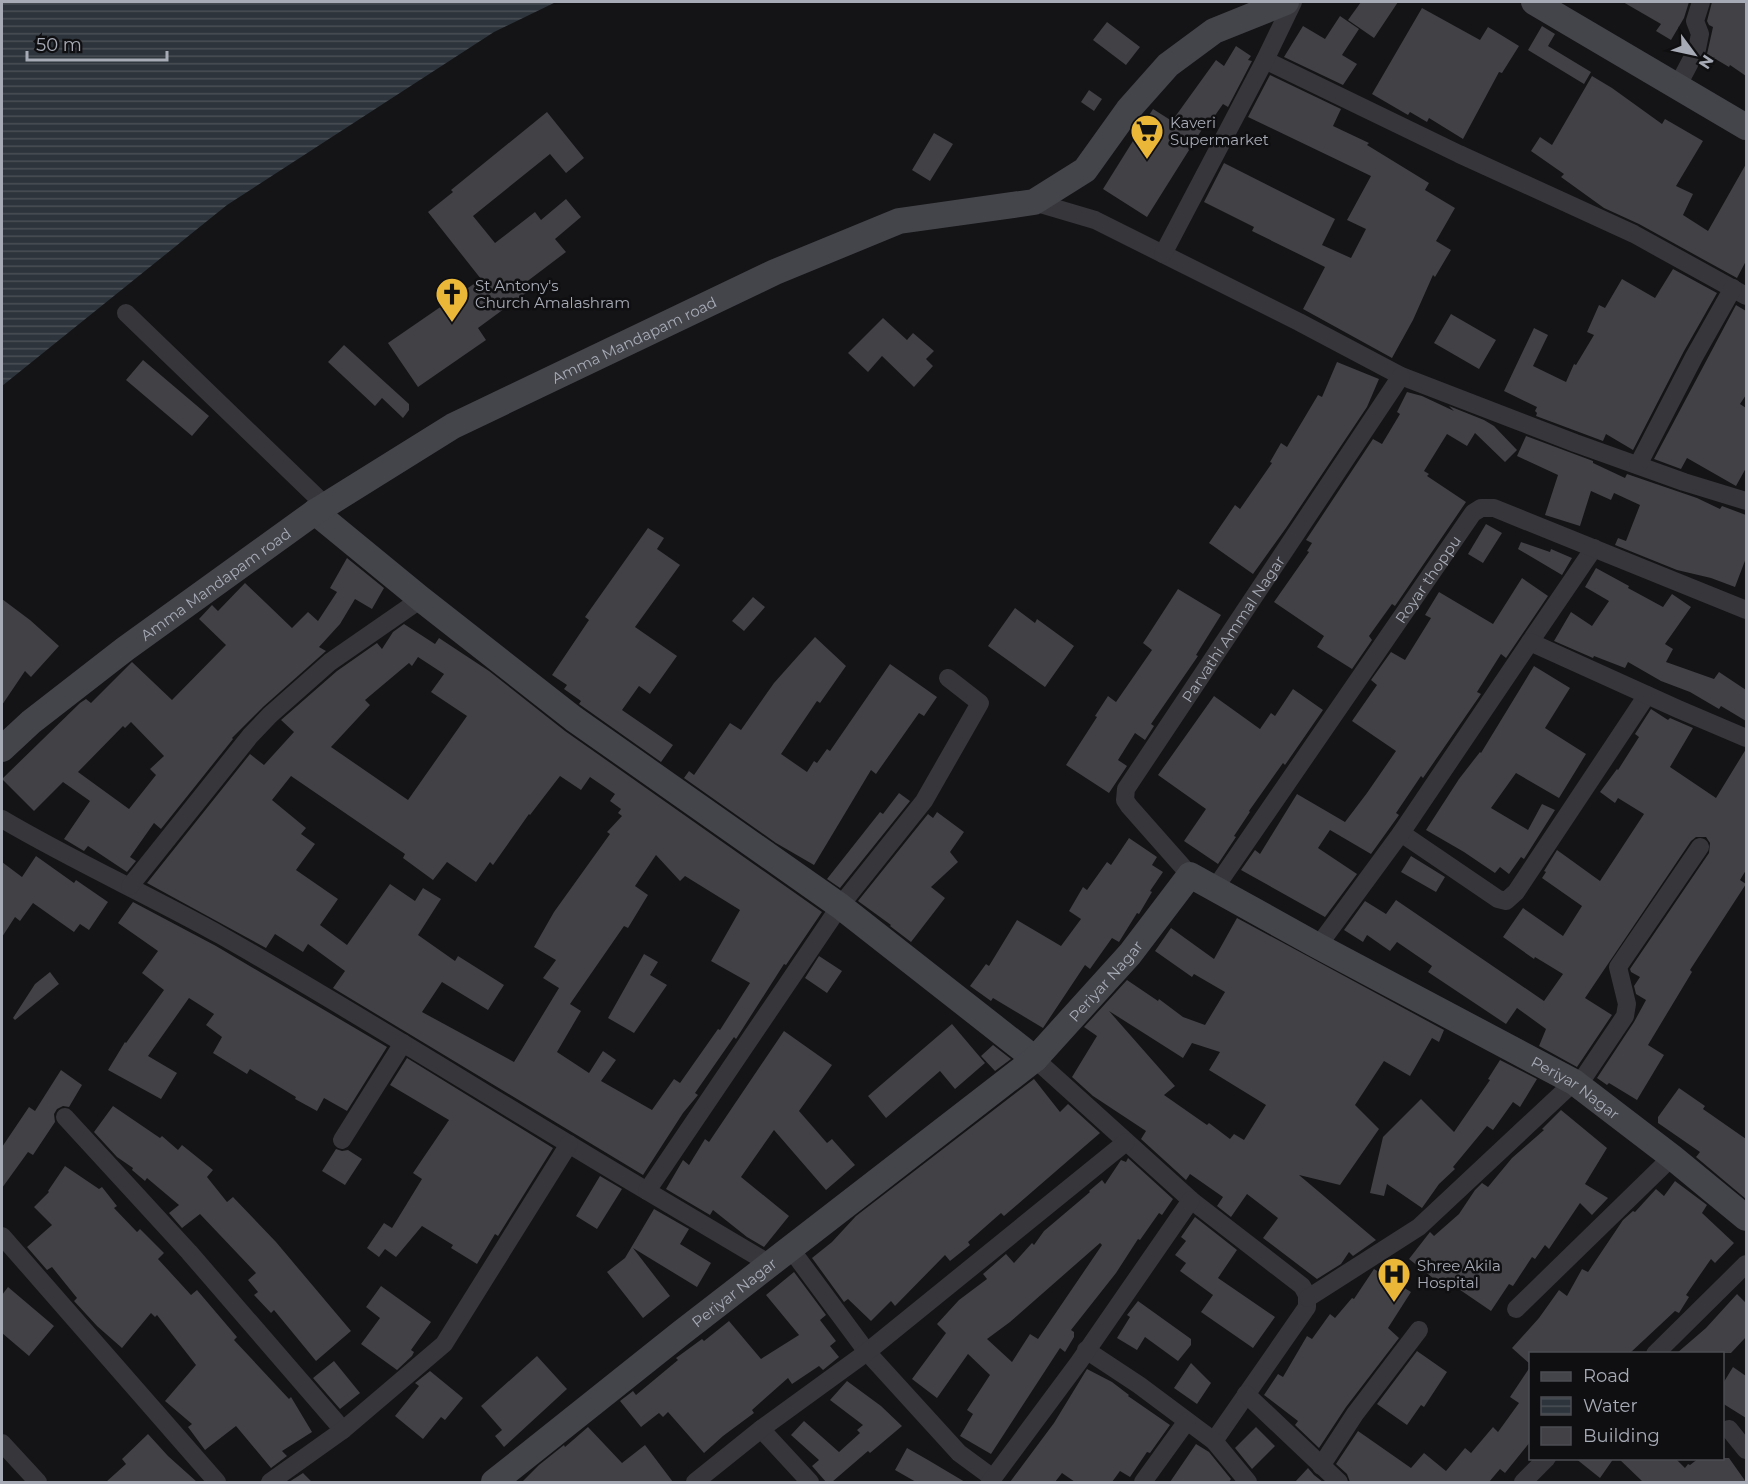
<svg xmlns="http://www.w3.org/2000/svg" width="1748" height="1484" font-family="Montserrat,sans-serif">
  <defs>
    <pattern id="water-rules" width="6" height="5" patternUnits="userSpaceOnUse" patternTransform="scale(1.5)"><rect width="6" height="5" fill="#2d343b"/><path d="M0 2.5h6" fill="none" stroke="#494f55"/></pattern>
  </defs>
  <rect width="100%" height="100%" fill="#141416"/>
  <path fill="url(#water-rules)" d="M2 2H556L494 32 227 205 2 386Z"/>
  <path fill="#414146" fill-rule="evenodd" d="M1361 2H1398L1374 38 1348 20Z
    M1623 2H1689L1684 18 1671 40 1656 31 1661 24Z
    M1712 2H1746V76L1730 65 1729 67 1707 54 1713 27 1709 25 1707 21Z
    M1422 8 1480 40 1488 27 1519 46 1502 73 1499 72 1463 139 1429 118 1427 122 1410 112 1408 115 1372 94Z
    M1340 16 1359 29 1342 55 1357 64 1343 85 1284 57 1303 26 1325 39Z
    M1107 22 1140 47 1126 65 1093 40Z
    M1542 26 1555 34 1548 46 1591 72 1584 84 1528 50Z
    M1236 46 1251 56 1248 60 1252 61 1228 107 1223 104 1209 124 1206 123 1147 217 1103 189 1153 109 1172 121 1216 60 1224 66Z
    M1270 75 1341 109 1333 126 1369 143 1367 145 1429 183 1425 190 1455 208 1436 241 1451 250 1435 277 1433 275 1413 320 1392 358 1303 309 1325 267 1252 231 1254 227 1204 202 1224 163 1335 219 1322 245 1351 258 1366 229 1347 220 1371 176 1248 117Z
    M1592 76 1612 88 1662 124 1665 119 1703 141 1676 186 1693 194 1683 215 1708 231 1746 164V261L1737 278 1639 224 1604 208 1561 177 1564 174 1531 151 1540 137 1552 145Z
    M1089 90 1102 99 1094 111 1081 102Z
    M547 112 584 158 566 173 550 154 473 216 495 243 535 212 541 220 566 199 581 217 555 239 566 252 525 283 530 290 478 328 486 340 418 387 388 343 481 279 428 212 453 192 451 190Z
    M934 133 953 144 930 181 912 170Z
    M1673 269 1717 293 1684 351 1633 450 1606 434 1603 441 1536 416 1537 413 1535 411 1537 407 1504 391 1534 328 1548 335 1533 366 1566 382 1574 364 1576 365 1594 335 1587 332 1599 305 1605 308 1622 279 1655 298Z
    M1736 305 1746 311V395L1740 404 1746 408V468L1736 486 1687 458 1681 469 1654 459Z
    M1451 314 1496 340 1479 369 1434 343Z
    M883 318 907 340 913 333 934 351 926 359 933 366 914 387 882 356 868 372 848 353Z
    M344 345 409 404V410L403 418 382 398 375 406 328 362Z
    M143 360 209 416 192 436 126 380Z
    M1337 362 1379 379 1367 407 1286 528 1253 574 1209 543 1235 505 1240 509 1272 463 1270 462 1281 443 1287 447 1318 395 1322 397Z
    M1407 392 1422 396 1454 411 1449 406 1484 420 1494 426 1517 450 1505 462 1475 433 1467 446 1447 434 1424 471 1429 474 1427 476 1466 502 1395 606 1392 604 1369 636 1372 640 1352 669 1317 647 1324 636 1274 602 1309 552 1307 551 1312 543 1306 540 1373 439 1382 444 1400 414 1397 412Z
    M1526 436 1593 461V463L1625 478 1627 474 1697 498 1720 509 1722 506 1746 515V558L1735 587 1711 578 1677 570 1615 545 1618 538 1626 541 1640 505 1614 493 1611 500 1591 491 1580 526 1545 515 1558 475 1517 456Z
    M1486 524 1502 533 1483 563 1468 554Z
    M648 528 664 538 657 549 680 565 635 627 677 656 650 694 639 686 622 710 673 745 661 762 579 704 581 701 564 689 567 685 552 675 589 620 585 617Z
    M1521 542 1550 552 1551 549 1572 558 1562 575 1518 549Z
    M347 558 384 588 372 609 355 599 340 624 319 647 326 651 263 707 232 738 233 739 161 829 154 823 130 857 136 861 127 872 88 846 84 851 64 839 90 801 63 782 34 811 2 779 80 703 86 699 91 703 132 662 172 700 226 645 199 619 212 605 218 611 245 583 292 628 308 612 318 621 337 592 330 588ZM131 722 164 756 150 769 156 775 129 809 78 772 123 726 125 728Z
    M1596 568 1629 586 1628 588 1663 607 1672 594 1691 607 1665 644 1673 649 1666 662 1714 679 1719 672 1746 690V721L1721 706 1719 709 1690 692 1661 681 1628 662 1625 668 1594 656 1593 658 1554 641 1571 612 1592 626 1609 601 1585 587Z
    M1522 578 1548 596 1506 658 1501 654 1477 692 1481 694 1423 778 1421 776 1396 813 1399 815 1371 854 1330 830 1318 848 1357 874 1325 917 1241 870 1255 850 1260 854 1297 794 1345 822 1367 793 1396 751 1352 721 1377 685 1371 680 1391 652 1405 660 1431 618 1425 615 1439 592 1493 624Z
    M1178 589 1221 615 1196 655 1198 656 1151 724 1154 726 1145 740 1135 733 1118 760 1127 766 1109 793 1066 765 1097 717 1095 716 1108 696 1116 702 1152 650 1143 643Z
    M753 597 765 607 744 631 732 621Z
    M2 599 30 620 59 646 31 677 25 671 2 705Z
    M1015 608 1035 623 1037 619 1074 646 1045 687 988 646Z
    M404 624 435 644 439 638 489 671 565 731 822 912 786 965 784 964 736 1039 734 1037 695 1093 698 1095 683 1113 643 1175 333 988 345 971 308 944 303 952 275 934 266 948 147 883 250 754 264 765 294 732 281 720 337 671 377 643 382 649 393 632ZM418 657 444 674 431 692 467 716 408 800 331 747 370 705 365 700 409 663 412 666ZM291 776 405 854 403 858 433 880 447 862 476 882 490 862 493 865 529 814 530 815 560 776 581 790 590 777 615 794 610 801 621 809 618 813 622 816 607 832 610 834 554 912 534 947 556 960 543 978 559 988 514 1062 422 1012 442 982 488 1010 504 985 458 956 455 961 418 935 441 899 423 888 415 901 390 884 347 945 320 925 338 899 296 870 315 844 301 834 306 828 272 800ZM656 855 680 881 685 876 740 910 711 961 750 983 720 1030 718 1029 680 1083 674 1079 652 1110 601 1081 616 1060 603 1051 589 1073 557 1052 581 1011 570 1004 624 926 628 928 648 895 635 886Z
    M815 637 846 666 820 703 817 701 781 754 807 772 814 761 817 763 827 749 830 751 890 664 937 697 924 716 919 713 876 774 871 770 814 865 776 843 684 778 689 771 694 775 730 723 741 730 774 683Z
    M1534 666 1570 688 1545 728 1586 754 1559 798 1516 773 1491 808 1528 830 1542 804 1555 810 1524 859 1521 857 1509 874 1500 867 1495 873 1464 852 1426 830 1459 779 1480 752 1481 753Z
    M1293 689 1323 710 1285 765 1283 763 1249 811 1250 812 1234 836 1236 837 1218 864 1184 841 1206 809 1158 775 1214 696 1260 729 1271 713 1275 716Z
    M1651 709 1668 720 1670 718 1693 728 1670 767 1716 798 1746 749V870L1740 880 1746 884 1690 970 1692 972 1648 1045 1664 1055 1637 1100 1609 1083 1607 1085 1597 1078 1634 1022 1646 1000 1636 994 1634 986 1640 977 1631 972 1630 969 1709 853 1710 843 1706 837H1696L1691 841 1585 998 1612 1015 1577 1067 1539 1046 1546 1029 1517 1008 1506 1024 1428 972 1432 966 1397 942 1390 951 1367 935 1363 942 1344 930 1365 901 1386 914 1396 900 1544 1001 1563 974 1535 957 1534 959 1503 937 1523 908 1563 936 1582 906 1542 878 1546 872 1544 871 1557 850 1600 881 1644 814 1618 798 1615 803 1600 792 1617 769 1618 770 1639 737 1635 734Z
    M899 793 910 801 840 888 827 879 880 812 883 814Z
    M937 812 964 832 950 852 958 862 931 887 945 898 911 942 890 926 891 925 858 901 928 814 933 818Z
    M1129 838 1157 857 1152 865 1163 872 1150 891 1152 892 1139 914 1137 913 1119 942 1112 938 1090 969 1085 965 1043 1028 993 998 991 1001 970 986 986 964 989 966 1017 920 1061 946 1081 919 1069 911 1083 887 1087 890 1107 862 1111 865Z
    M36 856 74 883 76 880 108 902 89 930 80 924 74 932 33 903 20 921 15 917 2 937V862L22 877Z
    M1411 856 1445 877 1436 892 1401 872Z
    M133 902 216 946 387 1047 347 1111 324 1098 317 1111 295 1099 296 1097 250 1069 247 1074 213 1053 222 1037 206 1025 214 1014 189 998 148 1056 177 1073 161 1099 108 1070 125 1042 126 1043 164 990 142 973 158 951 118 923Z
    M1237 918 1444 1030 1439 1042 1432 1038 1410 1076 1384 1061 1355 1105 1379 1129 1340 1185 1299 1175 1376 1240 1353 1256 1349 1252 1341 1264 1317 1279 1263 1238 1278 1218 1247 1194 1231 1217 1217 1206 1223 1197 1190 1174 1186 1180 1141 1139 1146 1131 1093 1096 1072 1077 1097 1036 1084 1027 1127 980 1158 1001 1159 999 1183 1017 1205 1025 1225 992 1194 974 1192 977 1155 951 1171 928 1214 959ZM1109 1011 1183 1058 1192 1043 1220 1052 1209 1070 1266 1105 1244 1140 1234 1134 1230 1139 1209 1123 1207 1125 1164 1095 1175 1086Z
    M644 954 658 962 650 975 667 985 634 1033 608 1018Z
    M819 956 842 971 827 993 805 978Z
    M50 972 59 984 15 1020 13 1018 35 984Z
    M952 1024 985 1063 955 1089 940 1071 886 1118 868 1096Z
    M784 1031 832 1065 799 1111 827 1143 832 1139 855 1165 826 1190 774 1130 741 1177 789 1216 764 1247 747 1237 713 1210 710 1215 666 1189 683 1160 689 1165 705 1139 709 1142Z
    M993 1045 1011 1059 995 1071 981 1056Z
    M407 1058 553 1148 498 1236 495 1234 477 1264 451 1248 453 1245 422 1226 396 1257 385 1249 379 1257 367 1248 384 1223 392 1228 422 1179 413 1173 449 1120 390 1085Z
    M1500 1060 1537 1079 1520 1107 1513 1102 1493 1130 1487 1126 1453 1167 1455 1169 1439 1184 1422 1208 1387 1184 1384 1196 1370 1193 1383 1137 1421 1099 1454 1132 1490 1080 1488 1079Z
    M61 1070 82 1085 69 1107 63 1106 57 1109 54 1114 55 1122 33 1155 28 1152 2 1188V1147L29 1107 35 1111Z
    M1034 1079 1060 1112 1068 1104 1100 1133 1004 1216 1001 1213 968 1242 970 1245 950 1261 945 1255 895 1306 891 1301 871 1321 848 1299 844 1302 812 1258 832 1242 856 1216Z
    M1679 1088 1705 1106 1703 1109 1746 1139V1199L1696 1157 1700 1152 1658 1123V1117Z
    M113 1106 160 1138 162 1136 178 1150 182 1145 213 1170 207 1177 227 1202 233 1197 276 1242 351 1331 316 1361 274 1310 271 1313 254 1295 258 1292 248 1280 256 1273 200 1214 182 1228 169 1213 179 1205 147 1178 145 1181 132 1170 133 1168 117 1157 94 1132Z
    M1561 1110 1607 1148 1585 1184 1608 1198 1592 1215 1580 1203 1549 1249 1545 1245 1535 1259 1532 1257 1513 1286 1509 1284 1491 1311 1447 1281 1443 1286 1409 1259 1430 1232 1434 1236 1459 1214 1475 1190 1482 1183 1488 1187 1512 1158 1544 1130 1542 1129Z
    M336 1149 342 1151 348 1150 362 1159 345 1185 322 1171Z
    M1128 1158 1173 1199 1162 1215 1159 1213 1140 1240 1138 1239 1116 1273 1071 1330 1074 1332V1337L1065 1352 1060 1348 991 1454 960 1436 973 1414 967 1410 990 1375 968 1354 937 1398 912 1379 946 1333 937 1324 959 1300 987 1279 983 1274 1006 1254 1014 1263 1032 1243 1034 1245 1044 1231 1090 1192 1089 1191 1102 1180 1105 1184 1121 1160 1126 1162ZM1100 1243 1102 1245 1038 1339 1030 1334 1012 1362 987 1339 1010 1322Z
    M65 1166 99 1189 102 1187 117 1206 114 1208 137 1232 140 1229 164 1253 158 1259 191 1295 197 1290 237 1337 234 1340 289 1399 291 1397 312 1432 282 1451 287 1456 271 1468 236 1426 205 1450 188 1427 192 1424 165 1401 196 1365 157 1315 155 1317 151 1313 122 1348 97 1326 74 1301 77 1298 52 1267 47 1270 27 1247 52 1225 34 1207 49 1192 48 1191Z
    M600 1176 622 1189 597 1229 576 1216Z
    M1675 1181 1707 1205 1702 1213 1734 1243 1715 1263 1711 1259 1686 1295 1689 1297 1679 1313 1675 1311 1630 1353H1530V1364L1512 1348 1539 1318 1559 1290 1567 1296 1582 1269 1588 1272 1623 1220 1633 1211 1635 1212 1656 1189 1664 1196Z
    M654 1209 689 1229 680 1244 711 1263 697 1287 633 1248 670 1296 643 1318 607 1272 625 1258Z
    M1195 1217 1237 1250 1218 1278 1275 1317 1253 1348 1201 1312 1213 1295 1180 1271 1186 1263 1175 1255 1186 1241 1181 1237Z
    M1374 1269 1411 1292 1388 1328 1399 1338 1346 1407 1319 1448 1295 1425 1298 1421 1264 1395 1278 1374 1283 1377 1307 1336 1312 1339 1330 1314 1335 1318 1352 1298 1354 1299Z
    M794 1272 826 1315 820 1320 836 1341 830 1346 839 1357 823 1370 819 1366 792 1384 788 1378 752 1410 754 1413 723 1436 704 1453 668 1412 663 1417 659 1413 641 1427 620 1401 633 1391 636 1395 678 1360 676 1358 702 1339 704 1341 729 1321 761 1359 799 1335 766 1295Z
    M381 1286 431 1322 411 1350 414 1352 412 1356 397 1370 361 1344 380 1318 366 1307Z
    M8 1287 54 1326 29 1356 2 1333V1295Z
    M1737 1294 1746 1303V1337L1731 1353H1677L1706 1328Z
    M1138 1301 1191 1339V1345L1178 1361 1145 1337 1137 1350 1117 1338 1130 1317 1127 1315Z
    M1417 1351 1447 1372 1424 1407 1421 1405 1407 1425 1377 1404Z
    M537 1356 567 1389 504 1447 495 1436 502 1430 481 1406Z
    M334 1361 360 1393 340 1409 313 1378Z
    M1191 1363 1211 1383 1197 1404 1174 1388Z
    M1530 1367V1442L1505 1473 1500 1469 1489 1482H1350L1347 1474 1336 1464 1358 1431 1411 1468 1424 1453 1446 1471 1465 1448 1471 1453 1493 1427 1498 1432 1519 1403 1510 1397Z
    M1733 1367 1746 1376V1418L1722 1403V1385Z
    M1087 1369 1112 1382 1129 1395 1128 1396 1170 1425 1150 1453 1147 1452 1130 1477 1120 1471 1112 1482H1075L1062 1473 1055 1482H1010L1054 1423Z
    M430 1371 463 1398 445 1420 441 1417 423 1439 395 1416 419 1386 415 1383Z
    M847 1381 881 1406 902 1426 870 1453 868 1451 832 1482H826L812 1466 819 1460 791 1435 804 1421 839 1452 860 1433 857 1430 863 1425 830 1400Z
    M588 1427 622 1463 645 1445 673 1482H522L539 1465 564 1445 565 1447Z
    M1256 1427 1275 1446 1252 1469 1235 1448Z
    M148 1434 168 1456 197 1482H106L126 1464 122 1459Z
    M1196 1444 1209 1452 1231 1479 1229 1482H1170Z
    M907 1448 928 1460 965 1482H916L895 1470Z
    M1575 1458H1614L1600 1478Z
    M1618 1458H1675L1685 1468 1688 1464 1690 1465 1699 1458H1729L1746 1482H1643Z
    M1308 1468 1314 1475 1323 1482H1295Z
    M303 1473 312 1482H289Z"/>
  <g fill="none" stroke-linecap="round" stroke-linejoin="round">
    <g stroke="#36363b" stroke-width="18">
      <path d="M1265 60 1459 154 1634 234 1746 296"/>
      <path d="M1677 87 1697 49 1700 34 1695 21 1701 2"/>
      <path d="M1034 202 1095 220 1299 322 1401 376 1575 443 1684 482 1746 501"/>
      <path d="M1163 254 1265 60 1293 2"/>
      <path d="M126 313 325 505"/>
      <path d="M1638 465 1694 357 1733 288"/>
      <path d="M1530 642 1594 548"/>
      <path d="M2 819C73 861 149 895 222 936 366 1018 505 1107 647 1191"/>
      <path d="M1401 833 1498 899 1506 901 1516 892 1647 695"/>
      <path id="s1" d="M1190 875 1129 806 1125 800 1126 789 1401 376"/>
      <path d="M130 886 250 736 270 715 330 662 421 599"/>
      <path id="s2" d="M1215 888 1473 513 1481 508H1494L1746 610"/>
      <path d="M1318 946 1401 833 1530 642 1678 709 1746 738"/>
      <path d="M1035 1059 1191 1200 1302 1286 1307 1295V1307L1214 1441"/>
      <path d="M1578 1086 1625 1016 1627 1004 1618 967 1700 847"/>
      <path d="M65 1117 189 1252 343 1430"/>
      <path d="M342 1140 403 1043"/>
      <path d="M2 1236 217 1482"/>
      <path d="M790 1248 867 1352 959 1453 993 1478"/>
      <path d="M770 1264 647 1191 840 906 924 801 980 703 948 678"/>
      <path d="M1308 1298 1419 1227 1574 1082"/>
      <path d="M1516 1309 1672 1157"/>
      <path d="M1086 1350 1139 1385 1214 1441 1248 1482"/>
      <path d="M1655 1354 1746 1264"/>
      <path d="M1246 1394 1339 1482"/>
      <path d="M761 1429 810 1482"/>
      <path d="M1729 1429 1746 1450"/>
      <path d="M2 1443 38 1482"/>
      <path d="M1321 1466 1355 1414 1419 1330"/>
      <path d="M270 1482 343 1430 444 1344 569 1144"/>
      <path d="M695 1482 761 1429 867 1352 1126 1142"/>
      <path d="M990 1482 1079 1362 1191 1200"/>
      <path d="M1143 1482 1187 1421"/>
      <path d="M1523 1482 1547 1458"/>
    </g>
    <g stroke="#44454b" stroke-width="26">
      <path d="M1534 2 1746 127"/>
      <path d="M315 512 421 599 574 719 840 906 1035 1059"/>
      <path id="s3" d="M2 749 31 722 125 649 315 512 453 426 775 272 899 221 1034 202 1085 170 1128 110 1168 65 1214 31 1286 2"/>
      <path id="s4" d="M494 1482 681 1333 1035 1059 1130 954 1190 875 1318 946 1574 1082 1672 1157 1746 1218"/>
    </g>
  </g>
  <defs>
    <symbol id="supermarket-pin" viewBox="-11 -11 22 30"><path d="M0 17L-7.5 6A9.5 9.5 0 1 1 7.5 6Z" fill="#eab739" stroke="#0f0f11"/><path d="M-6-5.5h2.5l.6 2H6L4.5 2H-2.5L-4.4-4H-6ZM-1.5 3.2a1.3 1.3 0 1 0 .1 0ZM3 3.2a1.3 1.3 0 1 0 .1 0Z" fill="#111"/></symbol>
    <symbol id="church-pin" viewBox="-11 -11 22 30"><path d="M0 17L-7.5 6A9.5 9.5 0 1 1 7.5 6Z" fill="#eab739" stroke="#0f0f11"/><path d="M-1.2-6h2.4v3.5h3.3v2.4h-3.3V6h-2.4V-.1h-3.3v-2.4h3.3Z" fill="#111"/></symbol>
    <symbol id="hospital-pin" viewBox="-11 -11 22 30"><path d="M0 17L-7.5 6A9.5 9.5 0 1 1 7.5 6Z" fill="#eab739" stroke="#0f0f11"/><path d="M-5-5h3v3.5h4V-5h3V5h-3V1.5h-4V5h-3Z" fill="#111"/></symbol>
  </defs>
  <g fill-rule="evenodd">
    <use href="#supermarket-pin" x="1128" y="112" width="38" height="52"/>
    <use href="#church-pin" x="433" y="275" width="38" height="52"/>
    <use href="#hospital-pin" x="1375" y="1255" width="38" height="52"/>
  </g>
  <g text-anchor="middle" dominant-baseline="central" stroke-width="5" stroke-linejoin="round" paint-order="stroke">
    <g font-size="15" fill="#a7abb6" stroke="#0f0f11" text-anchor="start">
      <text x="1170" y="122">Kaveri<tspan x="1170" dy="17">Supermarket</tspan></text>
      <text x="475" y="285">St Antony's<tspan x="475" dy="17">Church Amalashram</tspan></text>
      <text x="1417" y="1265">Shree Akila<tspan x="1417" dy="17">Hospital</tspan></text>
    </g>
    <g font-size="15" fill="#a7abb6" stroke="#0f0f11">
      <text stroke="none"><textPath href="#s3" startOffset="756">Amma Mandapam road</textPath></text>
      <text stroke="none"><textPath href="#s2" startOffset="375">Royar thoppu</textPath></text>
      <text stroke="none"><textPath href="#s3" startOffset="270">Amma Mandapam road</textPath></text>
      <text stroke="none"><textPath href="#s1" startOffset="303">Parvathi Ammal Nagar</textPath></text>
      <text stroke="none"><textPath href="#s4" startOffset="792">Periyar Nagar</textPath></text>
      <text stroke="none"><textPath href="#s4" startOffset="1368">Periyar Nagar</textPath></text>
      <text stroke="none"><textPath href="#s4" startOffset="306">Periyar Nagar</textPath></text>
    </g>
  </g>
  <rect width="1748" height="1484" fill="none" stroke="#a7abb6" stroke-width="6"/>
  <rect x="1529" y="1352" width="195" height="108" fill="#0f0f11" stroke="#4c4d53" stroke-width="1.5"/>
  <rect x="1541" y="1372" width="30" height="9" fill="#44454b" stroke="#4c4d53" stroke-width="1.5"/>
  <text x="1583" y="1382" font-size="18" fill="#a7abb6">Road</text>
  <rect x="1541" y="1397" width="30" height="18" fill="url(#water-rules)" stroke="#4c4d53" stroke-width="1.5"/>
  <text x="1583" y="1412" font-size="18" fill="#a7abb6">Water</text>
  <rect x="1541" y="1427" width="30" height="18" fill="#414146" stroke="#4c4d53" stroke-width="1.5"/>
  <text x="1583" y="1442" font-size="18" fill="#a7abb6">Building</text>
  <g transform="translate(1694 54) rotate(123)" stroke="#0f0f11" stroke-width="4.5" paint-order="stroke">
  <path d="M0-4.5L10 22L0 15L-10 22Z" fill="#a7abb6"/>
  <text y="-9" font-size="16" font-weight="bold" text-anchor="middle" fill="#a7abb6">N</text>
  </g>
  <path d="M27 51v9h140v-9" fill="none" stroke="#a7abb6" stroke-width="3"/>
  <text x="36" y="51" font-size="18" fill="#a7abb6" stroke="#0f0f11" stroke-width="4.5" paint-order="stroke">50 m</text>
</svg>
